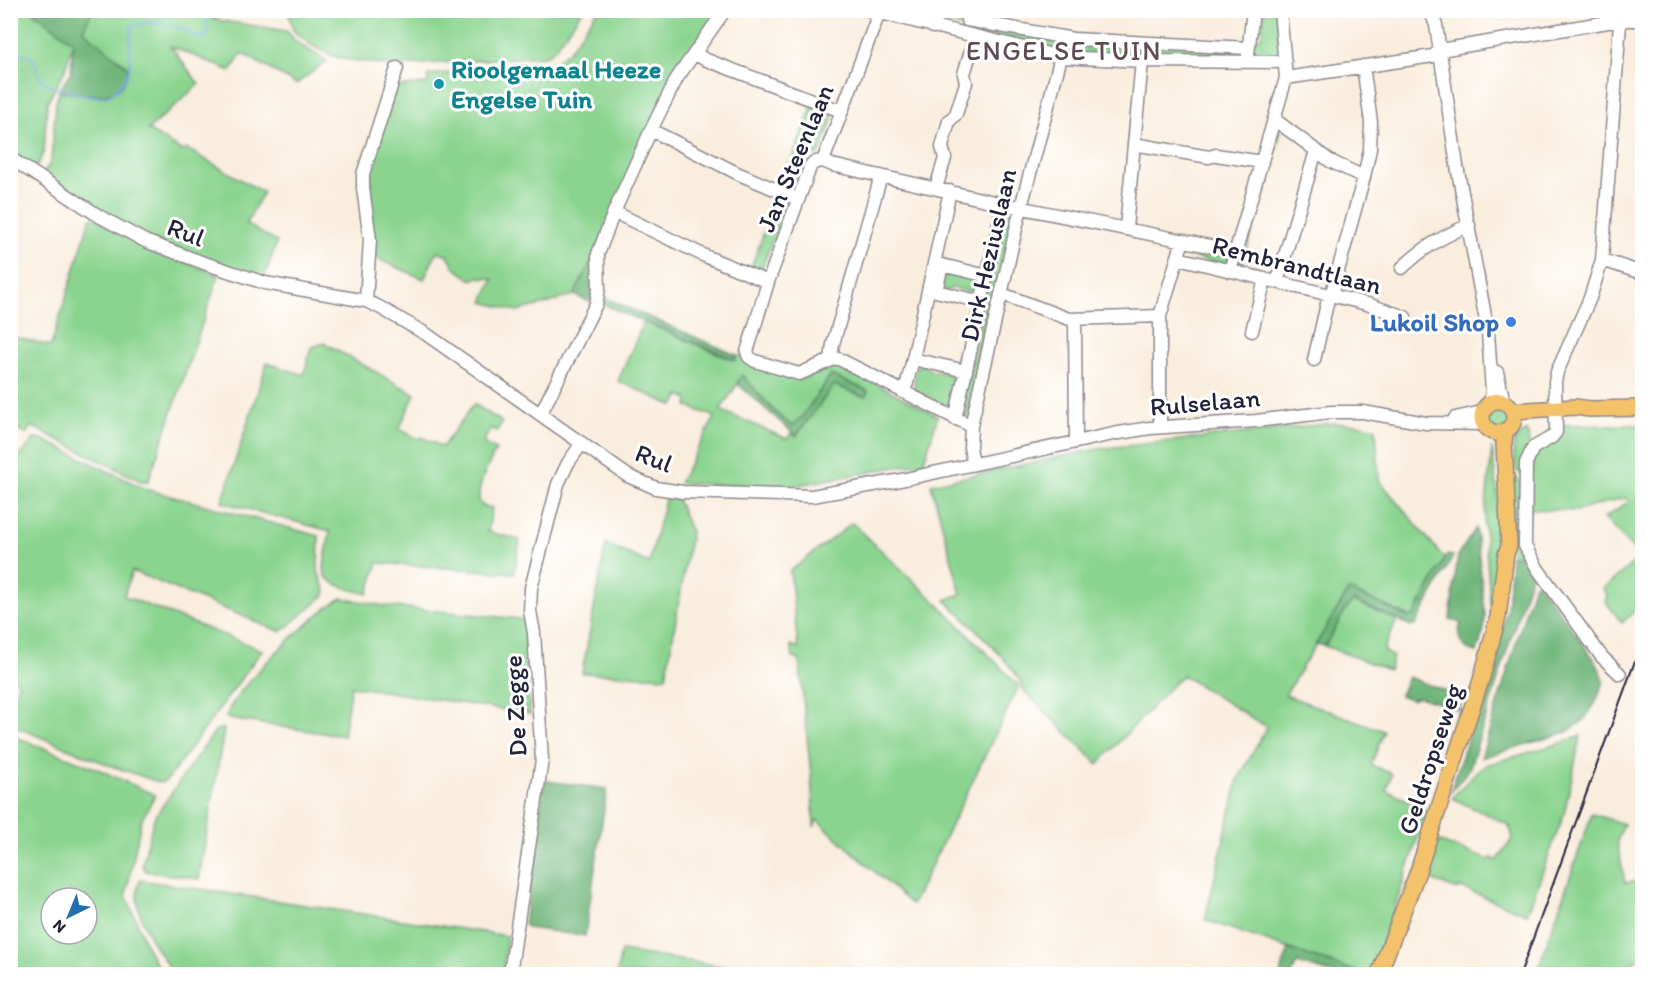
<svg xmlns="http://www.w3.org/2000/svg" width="1653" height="985" font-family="Itim,sans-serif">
  <rect width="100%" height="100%" fill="#fff"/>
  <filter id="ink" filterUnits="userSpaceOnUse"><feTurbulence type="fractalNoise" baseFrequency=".0167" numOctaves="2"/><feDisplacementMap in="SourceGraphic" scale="12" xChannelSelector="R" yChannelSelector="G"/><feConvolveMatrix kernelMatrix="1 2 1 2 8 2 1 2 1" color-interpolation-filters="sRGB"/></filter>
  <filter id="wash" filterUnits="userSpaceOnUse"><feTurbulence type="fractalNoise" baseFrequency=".008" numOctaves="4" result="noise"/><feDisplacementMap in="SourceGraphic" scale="24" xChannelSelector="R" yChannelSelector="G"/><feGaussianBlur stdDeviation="1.35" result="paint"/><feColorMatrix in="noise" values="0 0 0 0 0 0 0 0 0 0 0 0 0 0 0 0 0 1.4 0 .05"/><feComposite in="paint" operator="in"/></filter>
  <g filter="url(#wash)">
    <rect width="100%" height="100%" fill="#f9eddd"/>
    <path fill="#8ad48f" stroke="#567b65" stroke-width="1.5" fill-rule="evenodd" d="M10 11H32L73 42 65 70 47 103 44 151 37 166 33 167 11 153Z
      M92 11H239L211 19 287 31 297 43 327 61 296 84 242 53 231 71 170 46 199 84 148 130 182 151 187 149 263 192 246 224 277 242 263 280 150 240 111 220 43 174 51 162 56 102 59 91 90 95 128 67 82 30Z
      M288 11H582L556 47 546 56 392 66 345 59 332 56 313 46 298 35 293 30Z
      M597 11H721L684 61 594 257 574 295 546 304 517 311 483 302 493 279 478 277 472 280 455 268 448 255 437 251 424 279 373 257 368 171 397 87 425 84 428 82V75L551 65 568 52Z
      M942 11H966L960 27 942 24 940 20Z
      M1264 11H1277L1279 54 1277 56H1255L1253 54V37L1261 38Z
      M968 25 1244 50 1245 56 1070 54 968 30Z
      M812 107 833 115V118L819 155H811L806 165 801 164 793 185 797 187 792 190 782 186Z
      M1277 128 1281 131 1242 268 1237 267Z
      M778 194 790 200 792 206 786 204 762 268 768 271 766 275 750 270Z
      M1006 211 1014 212 968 417 965 418 960 414Z
      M94 217 142 245 219 275 148 482 141 481 31 426 26 434 11 428 10 336 51 346 90 219Z
      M1191 245 1229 257 1226 266 1185 255 1187 247Z
      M952 270 947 274 969 279 976 275 981 277 980 294 972 297 976 293 952 288 945 292 939 282 942 273Z
      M644 322 730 359 734 360 737 356 736 355 743 356 798 379 805 378 836 365H841L938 416 924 462 794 486 780 487 679 483 715 417 687 406 688 399 680 395 674 406 618 381ZM831 375 868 391 866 397 834 385 796 436 791 433 787 439 720 410 743 376 774 411 792 427 802 417Z
      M324 343 415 394 399 429 419 439 422 437 442 447 474 404 502 422 497 431 491 428 483 443 496 450C491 460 470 497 483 506 486 507 489 507 492 508L488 532 520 540 514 573 378 563 368 594C354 590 335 587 325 576L324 566 330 531 222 502 267 363 304 375 311 347Z
      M926 365 929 370 956 376 955 372 959 374 952 408 950 409 913 390 917 366Z
      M1485 418a12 12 0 1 1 24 0a12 12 0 1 1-24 0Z
      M1335 423 1357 424 1376 428 1379 480 1445 559 1414 615 1410 617 1349 590 1285 695 1384 731 1371 765 1392 774 1386 790 1427 810 1373 974H1363L1205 920 1238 779 1267 727 1182 675 1098 764 1024 691C1020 669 963 617 945 600L961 594 931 484 1098 449Z
      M1561 425H1642V598L1639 607 1622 623 1605 601 1607 596 1603 589 1640 557 1604 518 1627 503 1628 500 1625 498 1615 500 1577 511 1529 509 1531 458Z
      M1527 431 1530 447 1523 476 1516 470 1513 450 1515 439Z
      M34 439H42L145 489 319 536 318 571 326 592 324 596 281 632 132 571 124 596 262 650 168 779 161 783 109 765 11 725V708L18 683 15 678 11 676V473L13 465Z
      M1492 448 1499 507 1500 553 1491 614 1484 522Z
      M1511 472 1522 483 1518 529 1520 547 1516 556H1511Z
      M666 496 677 499 691 532 666 677 582 673 606 544 649 563Z
      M852 523 939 605 1019 686 912 905 817 820 814 827 811 776 799 659 793 658 791 645 798 648 790 571Z
      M342 598 385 606 520 619 524 622 530 714 351 686 343 736 229 719 226 717C234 688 314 613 342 598Z
      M1353 601 1397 620 1384 648 1386 652 1393 657 1389 670 1325 646 1346 609Z
      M219 729H224L223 736 199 879 146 871 142 865 154 818 215 731Z
      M10 735 100 770 155 795 141 821 126 895 148 950 162 974H11ZM51 898H87V934H51Z
      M1581 735 1564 814 1527 914 1459 887 1458 890 1426 878 1438 841 1489 860 1492 858 1497 861 1513 838 1509 825 1452 798 1474 774 1486 765 1561 743Z
      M1592 814 1624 824 1617 841 1625 883 1642 880V957L1612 974H1536Z
      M140 880 507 936 503 974H174C157 951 128 909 140 880Z
      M621 951 767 973 768 974H624L617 973Z"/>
    <path fill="#6fb67a" stroke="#486c5a" stroke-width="1.5" d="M32 11H92L83 30 128 67C126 106 84 94 59 91L71 72 73 42Z
      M594 257 591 298 590 302 574 295Z
      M603 297 736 355V360L602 304Z
      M742 375 774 411 792 426 802 417 831 375 868 391 865 397 834 385 796 436 737 383Z
      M1476 528 1485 616 1484 629 1477 652C1460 650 1456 637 1461 623L1450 619 1458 555Z
      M1520 547 1532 572 1469 770 1450 792 1495 657 1507 608 1511 556H1516Z
      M1447 555 1453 556 1449 564 1415 626H1411L1354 601 1346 609 1325 646 1316 644 1349 590 1407 617 1414 616Z
      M1537 582 1594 659 1602 674 1604 681 1595 704 1583 721 1567 732 1481 758 1533 587Z
      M1408 677 1463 698 1459 710 1419 697 1412 700 1400 695Z
      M547 781 607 789 585 936 528 928 524 924 544 783Z
      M1289 949 1295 951 1363 974H1334L1297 963 1292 974H1280Z"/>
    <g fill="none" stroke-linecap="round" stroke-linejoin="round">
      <path stroke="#78aae4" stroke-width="2" d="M10 57C16 55 22 53 28 55 37 59 36 72 41 79 50 89 95 99 107 96 116 93 124 81 128 72 133 58 128 41 132 26 158 17 178 27 202 39L207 36 208 28 204 10"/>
    </g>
  </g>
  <g filter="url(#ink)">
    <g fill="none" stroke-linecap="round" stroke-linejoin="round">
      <defs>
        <path id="minor" d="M868 10 1061 57 1142 61 1285 62
          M1430 10 1436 25 1457 166 1488 332 1492 392 1490 403
          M879 13 823 161 816 162 811 165 768 282 747 352 749 357 755 361 799 374 834 359H839L971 426
          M967 20 1073 39 1248 48
          M933 27 937 10
          M695 53 704 59 841 111
          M1248 54 1253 10
          M1286 78 1433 56 1440 50 1620 20H1642
          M1274 119 1330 161 1364 177
          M651 130 739 174 798 199
          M1134 144 1209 157 1216 155 1262 162
          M10 158 99 216 145 241 204 263 265 283 366 301 379 307 426 334 628 476 656 488 683 492 812 496 896 481 1113 434 1150 428 1256 421 1331 412H1363L1426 423 1483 424
          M823 161 832 165 1003 204 1224 249 1236 253
          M936 188 945 158 942 147 949 121 956 114 966 83 964 74 975 37
          M614 212 705 256 768 282
          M1126 228 1142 61
          M1178 258 1367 304 1405 317
          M1602 260 1642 273
          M1402 268C1424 247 1442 237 1469 225
          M1230 271 1286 78 1280 10
          M1277 282 1316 151
          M1002 294 1069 319 1160 316
          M1331 296 1364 177 1370 149 1371 122 1363 66
          M366 301 370 240 363 188V174L397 68
          M982 302 936 291 942 265 987 276
          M1075 319 1076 442
          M1252 331 1265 279
          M913 359 966 371
          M831 360 833 344 881 176
          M1314 360 1329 295
          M1497 372 1504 402
          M903 392 907 383 913 359 950 191
          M541 413 596 304 599 289 598 254 614 212 651 130 677 78 725 10
          M1455 418 1482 412
          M955 419 1003 204
          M1160 427V316L1183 240
          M973 464 970 447 971 426 1021 207 1061 57
          M1620 674 1602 657 1537 568 1525 546 1526 463 1533 448 1552 437 1556 432 1555 382 1557 372 1590 298 1602 260 1621 10
          M510 974 542 760 534 633 530 611 531 588 558 484 568 463 582 443"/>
        <path id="major" d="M1482 417a16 16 0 1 1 32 0a16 16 0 1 1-32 0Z
          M1513 411 1575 407 1590 409 1642 408
          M1379 974 1417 874 1481 680 1498 617 1506 554 1509 546 1504 443 1505 432"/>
      </defs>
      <use href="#minor" stroke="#8e888c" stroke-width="15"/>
      <use href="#major" stroke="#8e888c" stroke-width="18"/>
      <use href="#minor" stroke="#fff" stroke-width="12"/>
      <use href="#major" stroke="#f4c26a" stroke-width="15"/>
      <path stroke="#22223b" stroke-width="2" d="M1520 974 1642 642"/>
    </g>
  </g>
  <circle fill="#0f9aa8" stroke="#fff" stroke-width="2" cx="439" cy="84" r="6"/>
  <circle fill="#3f7fe0" stroke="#fff" stroke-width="2" cx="1511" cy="322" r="6"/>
  <g text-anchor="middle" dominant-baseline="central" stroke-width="6" stroke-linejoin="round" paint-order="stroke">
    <g font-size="26" font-weight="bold" fill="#0d838f" stroke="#fff" text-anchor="start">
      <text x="451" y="69">Rioolgemaal Heeze<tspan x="451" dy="30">Engelse Tuin</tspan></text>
    </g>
    <g font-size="26" fill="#22223b" stroke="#fff">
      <text transform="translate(795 158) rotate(-67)">Jan Steenlaan</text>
      <text transform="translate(186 232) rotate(21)">Rul</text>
      <text transform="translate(988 255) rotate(-77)">Dirk Heziuslaan</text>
      <text transform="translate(1297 265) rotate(14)">Rembrandtlaan</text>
      <text transform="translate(1205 402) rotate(-5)">Rulselaan</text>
      <text transform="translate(654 458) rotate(21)">Rul</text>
      <text transform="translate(515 706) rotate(-93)">De Zegge</text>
      <text transform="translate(1430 759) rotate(-72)">Geldropseweg</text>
    </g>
    <g font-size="26" font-weight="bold" fill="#366cbe" stroke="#fff" text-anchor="end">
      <text x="1499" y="322">Lukoil Shop</text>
    </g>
    <g font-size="27" letter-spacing="1.5" fill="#614b52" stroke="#fff">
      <text x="1064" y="50">ENGELSE TUIN</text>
    </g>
  </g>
  <rect width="1653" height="985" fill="none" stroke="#fff" stroke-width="36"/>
  <g transform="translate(69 916) rotate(223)"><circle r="28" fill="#ffffff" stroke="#a7a7b1" stroke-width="1.5"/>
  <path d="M0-4.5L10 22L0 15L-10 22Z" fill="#1f6fb2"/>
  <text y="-9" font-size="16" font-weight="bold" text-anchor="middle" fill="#22223b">N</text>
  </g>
</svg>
